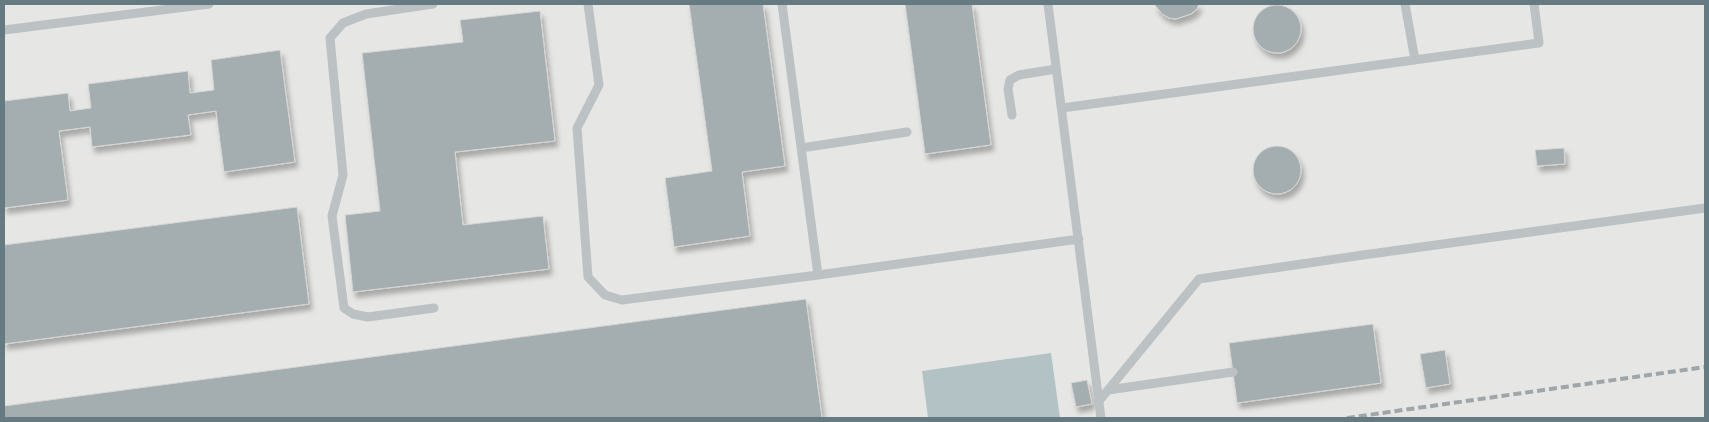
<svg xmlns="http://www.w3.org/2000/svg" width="1709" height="422" font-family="'Alegreya Sans',sans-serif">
  <defs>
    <filter id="shadow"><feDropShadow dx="3" dy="5.5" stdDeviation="2.5" flood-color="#0004"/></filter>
  </defs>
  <rect width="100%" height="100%" fill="#f5f5f2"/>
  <path fill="#e6e6e5" d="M4 4H1705V418H4Z"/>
  <path fill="#b3c3c5" d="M1051 353 1060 418H928L922 371Z"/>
  <path fill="#a4aeb1" stroke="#d7d6d4" filter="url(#shadow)" d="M689 4H763L785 166 742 172 750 236 674 247 665 178 712 171Z
    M905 4H972L991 145 925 154Z
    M1154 4H1199L1197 9 1191 14 1176 19 1169 18 1162 14Z
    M1253 29a24 24 0 1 1 48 0a24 24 0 1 1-48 0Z
    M540 11 555 141 455 152 463 225 543 216 549 269 353 292 345 215 380 211 362 53 463 42 460 20Z
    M280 50 295 162 224 172 216 111 188 115 191 135 92 147 90 127 59 131 68 200 4 208V101L68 93 70 111 91 108 88 84 188 71 190 93 214 90 211 60Z
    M1253 170a24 24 0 1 1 48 0a24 24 0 1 1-48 0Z
    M1564 148 1565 164 1537 166 1535 150Z
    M297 207 309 304 4 344V245Z
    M806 299 822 418H4V406Z
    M1373 324 1381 383 1237 403 1229 343Z
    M1445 350 1450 384 1426 388 1420 354Z
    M1087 380 1092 404 1076 407 1071 383Z"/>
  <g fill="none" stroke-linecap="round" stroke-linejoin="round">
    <path stroke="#bcc1c3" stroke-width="9" d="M433 4 366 14 343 23 330 38 343 175 332 216 344 308 353 314 368 317 434 308
      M588 4 599 85 577 128 588 277 605 295 622 300 818 275
      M782 4 818 275 1079 239
      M1048 4 1101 418
      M1405 4 1415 60
      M4 30 209 4
      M1062 108 1539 43 1534 4
      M1012 115 1008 89 1010 80 1019 75 1056 69
      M801 148 907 132
      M1108 390 1233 372
      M1099 401 1199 279 1363 255 1705 208"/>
    <path stroke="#9ea6a9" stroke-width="4" stroke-dasharray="8 4" stroke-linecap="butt" d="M1347 418 1705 367"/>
  </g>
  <rect width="1709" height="422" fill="none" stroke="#667a81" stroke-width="10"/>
</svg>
